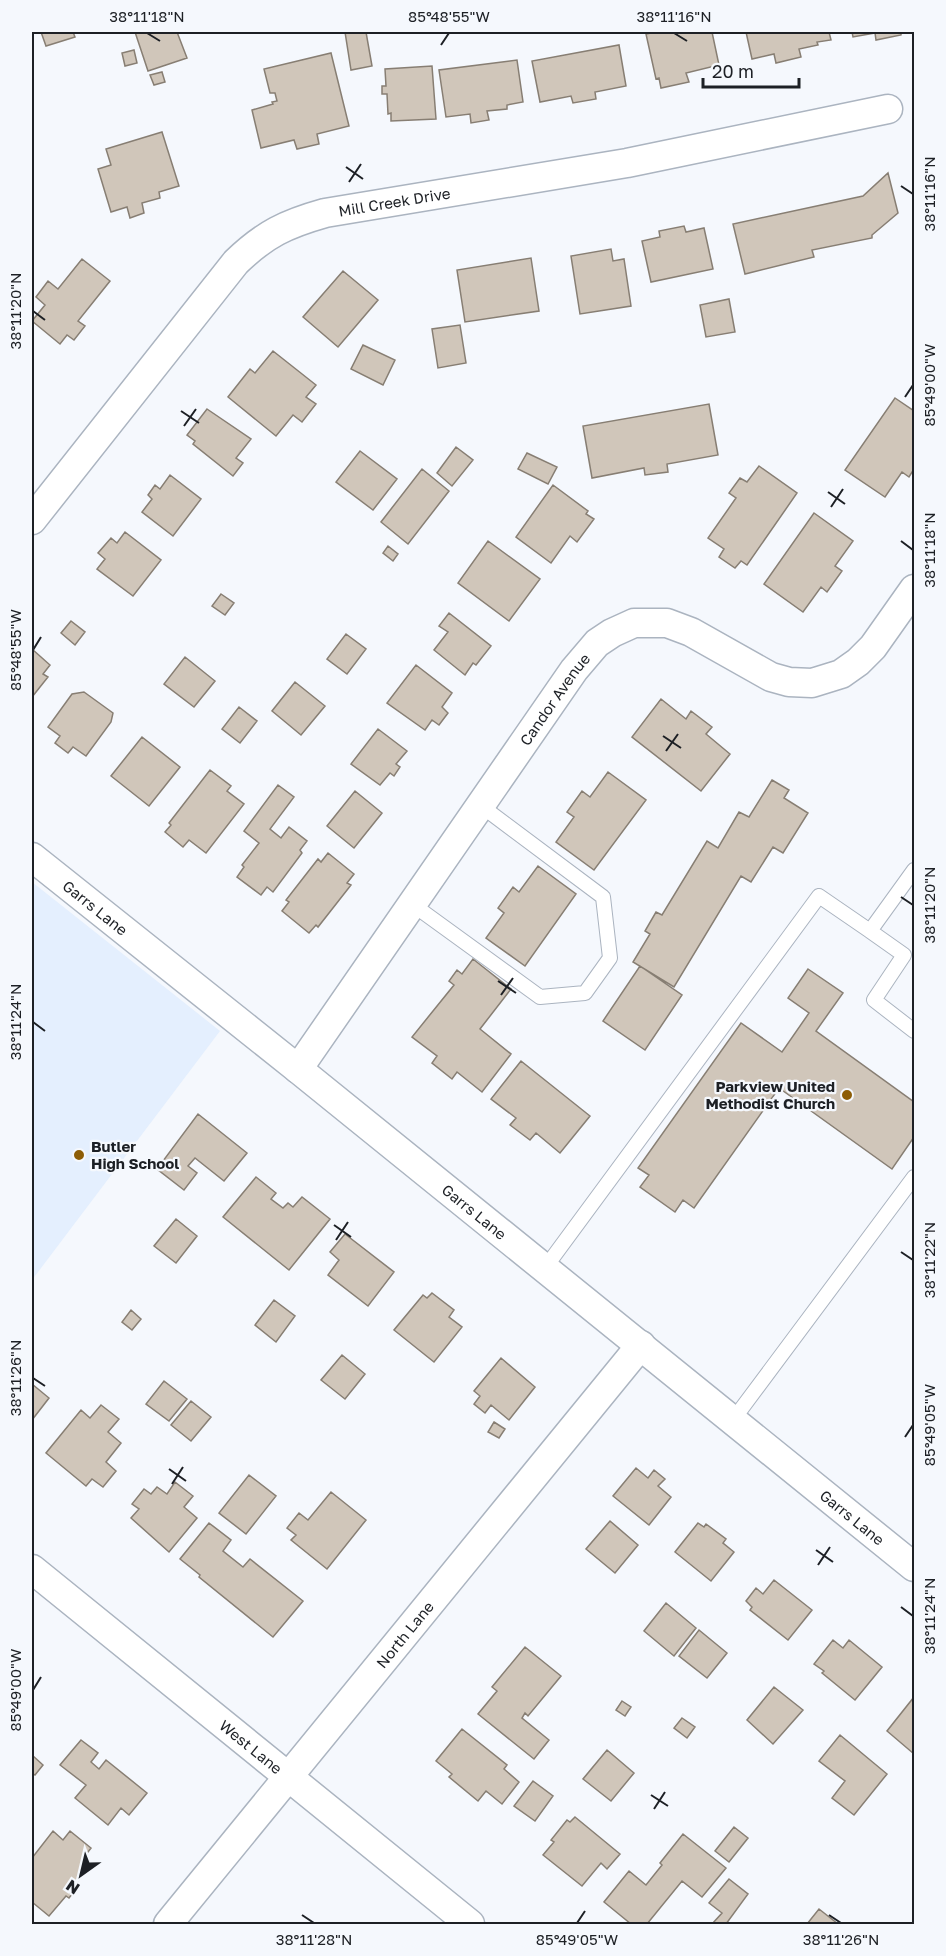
<svg xmlns="http://www.w3.org/2000/svg" width="946" height="1956" font-family="'Golos Text',sans-serif">
  <rect width="100%" height="100%" fill="#f5f8fd"/>
  <path fill="#e4effe" d="M32 882 220 1031 32 1280Z"/>
  <path fill="#d0c6ba" stroke="#877e73" stroke-width="1.5" d="M41 32H73L75 37 46 46Z
    M135 32H177L187 58 148 71Z
    M345 32H366L372 66 351 70Z
    M656 32H712L719 65 686 73 689 82 661 88 659 78 656 79 646 34Z
    M746 32H829L831 40 817 42 818 45 799 49 801 57 776 63 774 54 752 59Z
    M852 32H901V35L876 40 875 33 853 37Z
    M619 45 626 86 595 92 596 99 573 103 571 96 540 102 532 61Z
    M134 50 137 63 125 66 122 53Z
    M331 53 349 126 317 134 319 144 297 149 294 140 261 148 252 110 273 104 272 102 277 101 275 93H270L264 69Z
    M517 60 523 102 507 105V109L487 111 489 120 471 123 470 114 446 117 439 70Z
    M432 66 436 119 391 121V113L388 114 387 94H382V86H386L385 69Z
    M162 72 165 82 154 85 150 75Z
    M162 132 179 186 159 192 160 198 142 203 144 213 130 218 127 207 111 212 98 169 111 165 106 149Z
    M888 173 898 213 872 235V238L812 250 814 257 745 274 733 224 863 196Z
    M684 226 686 232 704 228 713 269 651 282 642 241 660 237 659 231Z
    M611 249 613 261 624 259 631 306 580 314 571 256Z
    M531 258 539 311 465 322 457 270Z
    M82 259 110 281 78 321 85 326 74 340 67 335 60 344 32 321 45 305 36 297 48 281 58 289Z
    M343 271 378 300 338 347 303 317Z
    M729 299 735 332 706 337 700 305Z
    M460 325 466 363 438 368 432 329Z
    M363 345 395 360 383 385 351 369Z
    M273 351 316 385 306 397 316 404 302 422 293 415 276 436 228 397 250 369 255 373Z
    M895 398 914 411V469L909 477 902 472 885 497 845 470Z
    M709 404 718 455 667 464 668 472 645 475 644 468 592 478 583 426Z
    M207 409 251 439 236 458 243 463 233 476 193 444 195 441 187 435Z
    M456 447 473 460 452 486 437 473Z
    M360 451 397 479 373 510 336 482Z
    M527 453 557 467 548 484 518 469Z
    M759 466 797 493 747 565 741 561 735 568 719 557 724 549 708 538 736 498 729 493 740 478 747 482Z
    M422 469 449 491 408 544 381 522Z
    M170 475 201 499 173 536 142 512 152 499 148 495 155 485 160 489Z
    M553 485 588 511 586 514 594 519 577 542 570 536 551 563 516 537Z
    M814 513 853 541 835 566 842 571 827 592 821 587 803 612 764 584Z
    M125 532 161 560 133 596 97 569 105 559 98 553 111 538 117 543Z
    M488 541 540 579 509 621 458 583Z
    M388 546 398 554 393 561 383 553Z
    M221 594 234 603 225 615 212 606Z
    M449 613 491 646 476 665 473 663 465 675 434 650 448 632 439 626Z
    M71 621 85 632 75 645 61 633Z
    M346 634 366 649 347 674 327 659Z
    M32 649 50 665 43 674 48 677 32 697Z
    M185 657 215 681 194 707 164 684Z
    M416 665 452 693 442 707 448 713 439 725 432 720 425 730 387 703Z
    M295 682 325 706 301 735 272 711Z
    M84 692 113 713 111 722 86 756 73 747 68 753 55 743 60 736 48 727 72 694Z
    M661 699 686 719 691 711 712 727 706 734 730 754 701 791 632 737Z
    M239 707 257 721 240 743 222 729Z
    M378 729 407 751 396 764 400 767 394 776 390 773 380 785 351 764Z
    M142 737 180 767 149 806 111 776Z
    M210 770 231 786 227 791 244 804 206 853 189 840 183 847 165 832 171 825 169 823Z
    M608 772 646 800 594 870 556 842 574 817 567 812 582 791 590 797Z
    M772 780 789 790 784 798 808 813 783 853 773 847 751 882 741 876 674 987 633 962 650 934 645 931 656 912 662 915 707 841 718 848 739 812 749 817Z
    M278 785 294 797 270 829 281 838 289 827 307 841 300 850 302 853 273 892 267 887 261 895 237 877 244 867 242 865 259 843 244 831Z
    M355 791 382 813 354 848 327 826Z
    M328 853 354 874 347 883 351 885 318 927 316 925 309 933 282 911 289 902 286 900 318 859 321 862Z
    M538 866 576 894 525 966 486 938 504 913 498 908 513 887 519 892Z
    M473 959 511 989 480 1029 511 1054 482 1092 457 1072 452 1079 432 1063 437 1056 412 1037 454 985 449 981 457 970 462 974Z
    M640 966 682 995 645 1050 603 1021Z
    M808 969 843 993 816 1031 914 1102V1137L892 1169 779 1088 694 1208 683 1200 675 1212 640 1187 649 1175 638 1168 741 1023 782 1052 809 1013 788 998Z
    M521 1061 590 1116 560 1153 536 1133 530 1140 510 1125 516 1118 491 1099Z
    M198 1114 247 1153 224 1181 195 1158 188 1166 197 1173 184 1190 157 1169Z
    M256 1177 276 1193 271 1199 283 1208 288 1203 293 1207 302 1197 330 1219 289 1270 223 1217Z
    M176 1219 197 1236 176 1263 154 1246Z
    M345 1234 394 1272 368 1306 328 1275 339 1260 330 1252Z
    M432 1293 454 1310 449 1317 462 1327 434 1362 394 1330 423 1295 427 1298Z
    M274 1300 295 1316 276 1342 255 1325Z
    M131 1310 141 1319 132 1330 122 1322Z
    M342 1355 365 1374 345 1399 321 1380Z
    M501 1358 535 1387 509 1420 491 1405 485 1413 474 1404 480 1396 474 1391Z
    M164 1381 187 1399 169 1421 146 1404Z
    M32 1384 49 1398 32 1420Z
    M191 1401 211 1417 191 1441 171 1425Z
    M101 1405 119 1419 108 1432 121 1443 106 1462 116 1471 103 1487 92 1479 86 1486 46 1453 81 1410 90 1418Z
    M494 1422 505 1429 499 1438 488 1432Z
    M636 1468 648 1478 654 1470 665 1479 658 1486 671 1497 649 1525 613 1496Z
    M249 1475 276 1496 246 1534 219 1513Z
    M175 1482 193 1496 184 1507 197 1518 169 1552 131 1518 139 1509 132 1504 144 1489 151 1494 157 1487 167 1494Z
    M331 1492 366 1520 327 1569 291 1540 296 1535 287 1528 299 1513 308 1520Z
    M610 1521 638 1545 615 1573 586 1549Z
    M209 1523 231 1540 223 1551 243 1567 250 1559 303 1601 273 1637 199 1577 200 1575 180 1559Z
    M698 1523 704 1527 706 1524 726 1539 723 1543 734 1552 711 1581 675 1552Z
    M774 1580 812 1610 788 1640 750 1610 752 1607 746 1601 756 1588 763 1594Z
    M666 1603 696 1628 674 1656 644 1631Z
    M699 1630 727 1653 707 1678 679 1656Z
    M833 1640 843 1648 849 1640 882 1667 855 1700 822 1673 824 1671 814 1664Z
    M525 1647 561 1676 528 1716 525 1713 522 1718 549 1740 534 1759 478 1714 497 1691 492 1687Z
    M774 1687 803 1710 773 1744 747 1720Z
    M914 1697V1754L887 1731Z
    M622 1701 631 1707 625 1716 616 1710Z
    M682 1718 695 1727 687 1738 674 1728Z
    M462 1729 507 1765 504 1769 519 1782 502 1804 486 1791 478 1801 449 1777 452 1774 436 1761Z
    M840 1735 887 1774 854 1815 832 1798 845 1781 819 1761Z
    M81 1740 98 1753 91 1762 99 1769 106 1760 147 1793 129 1815 121 1808 108 1825 75 1798 86 1785 60 1765Z
    M607 1750 634 1773 611 1801 583 1779Z
    M32 1755 43 1765 35 1775 32 1773Z
    M533 1781 553 1796 535 1821 514 1806Z
    M575 1817 620 1854 607 1869 601 1863 582 1886 543 1855 554 1842 551 1840 567 1820 570 1822Z
    M734 1827 748 1838 729 1862 715 1851Z
    M53 1831 63 1840 70 1831 91 1848 84 1857 92 1863 73 1887 76 1889 69 1898 66 1896 49 1916 32 1902V1858Z
    M683 1834 726 1868 702 1897 682 1881 647 1924H631L604 1902 629 1871 646 1885 662 1865 660 1863Z
    M729 1879 748 1894 726 1924H712L722 1913 709 1903Z
    M819 1909 838 1924H807Z"/>
  <g fill="none" stroke-linecap="round" stroke-linejoin="round">
    <defs>
      <path id="service" d="M914 870 870 931 904 955 874 1000 914 1031
        M412 904 540 997 585 993 610 958 603 897 480 805
        M545 1268 819 896 870 931
        M733 1420 914 1177"/>
      <g id="minor">
        <path id="s1" d="M32 520 236 262C265 234 286 224 325 213L627 163 888 109"/>
        <path id="s2" d="M32 857 298 1069 914 1567"/>
        <path id="s3" d="M298 1069 574 670 597 643 612 633 634 623H667L691 632 771 677 789 682 812 683 841 674 858 662 873 647 914 589"/>
        <path id="s4" d="M32 1569 470 1924"/>
        <path id="s5" d="M168 1924 641 1345"/>
      </g>
    </defs>
    <use href="#service" stroke="#abb4c0" stroke-width="16"/>
    <use href="#minor" stroke="#abb4c0" stroke-width="31"/>
    <use href="#service" stroke="#fff" stroke-width="14"/>
    <use href="#minor" stroke="#fff" stroke-width="28"/>
  </g>
  <path fill="none" stroke="#1d2025" stroke-width="2" d="M147 33 160 41M674 33 687 41M441 45 449 33M346 167 363 179M349 182 361 164M901 186 913 194M33 311 45 320M905 397 913 385M181 411 199 423M184 426 196 409M828 492 845 504M831 507 843 489M901 541 913 550M33 650 41 637M663 736 681 748M666 751 678 734M901 897 913 905M498 981 516 993M501 995 513 978M33 1022 45 1031M334 1225 351 1237M336 1240 348 1222M901 1252 913 1260M33 1378 45 1386M905 1437 913 1425M169 1469 186 1481M172 1484 183 1467M816 1550 833 1562M818 1565 830 1547M901 1607 913 1616M33 1690 41 1677M651 1795 668 1806M654 1809 665 1792M302 1915 314 1923M829 1915 841 1923M577 1923 585 1911"/>
  <g fill="#8d5d06" stroke="#f5f8fd" stroke-width="2">
    <circle cx="847" cy="1095" r="6"/>
    <circle cx="79" cy="1155" r="6"/>
  </g>
  <g text-anchor="middle" dominant-baseline="central" stroke-width="4.5" stroke-linejoin="round" paint-order="stroke">
    <g font-size="15" fill="#1d2025" stroke="#f5f8fd">
      <text stroke="none"><textPath href="#s1" startOffset="502">Mill Creek Drive</textPath></text>
      <text stroke="none"><textPath href="#s3" startOffset="450">Candor Avenue</textPath></text>
      <text stroke="none"><textPath href="#s2" startOffset="81">Garrs Lane</textPath></text>
      <text stroke="none"><textPath href="#s2" startOffset="567">Garrs Lane</textPath></text>
      <text stroke="none"><textPath href="#s2" startOffset="1053">Garrs Lane</textPath></text>
      <text stroke="none"><textPath href="#s5" startOffset="374">North Lane</textPath></text>
      <text stroke="none"><textPath href="#s4" startOffset="282">West Lane</textPath></text>
    </g>
    <g font-size="15" font-weight="bold" fill="#1d2025" stroke="#f5f8fd" text-anchor="end">
      <text x="835" y="1086">Parkview United<tspan x="835" dy="17">Methodist Church</tspan></text>
      <text x="91" y="1146" text-anchor="start">Butler<tspan x="91" dy="17">High School</tspan></text>
    </g>
  </g>
  <rect width="946" height="1956" fill="none" stroke="#f5f8fd" stroke-width="66"/>
  <g transform="translate(81 1875) rotate(214)" stroke="#f5f8fd" stroke-width="4.5" paint-order="stroke">
  <path d="M0-4.5L10 22L0 15L-10 22Z" fill="#1d2025"/>
  <text y="-9" font-size="16" font-weight="bold" text-anchor="middle" fill="#1d2025">N</text>
  </g>
  <path d="M703 78v9h96v-9" fill="none" stroke="#1d2025" stroke-width="3"/>
  <text x="712" y="78" font-size="18" fill="#1d2025" stroke="#f5f8fd" stroke-width="4.5" paint-order="stroke">20 m</text>
  <rect x="33" y="33" width="880" height="1890" fill="none" stroke="#1d2025" stroke-width="2"/>
  <g font-size="15" text-anchor="middle" fill="#1d2025">
    <text x="147" y="22">38°11'18"N</text>
    <text x="449" y="22">85°48'55"W</text>
    <text x="674" y="22">38°11'16"N</text>
    <text transform="translate(930 194) rotate(-90)" y="5">38°11'16"N</text>
    <text transform="translate(16 311) rotate(-90)" y="5">38°11'20"N</text>
    <text transform="translate(930 385) rotate(-90)" y="5">85°49'00"W</text>
    <text transform="translate(930 550) rotate(-90)" y="5">38°11'18"N</text>
    <text transform="translate(16 650) rotate(-90)" y="5">85°48'55"W</text>
    <text transform="translate(930 905) rotate(-90)" y="5">38°11'20"N</text>
    <text transform="translate(16 1022) rotate(-90)" y="5">38°11'24"N</text>
    <text transform="translate(930 1260) rotate(-90)" y="5">38°11'22"N</text>
    <text transform="translate(16 1378) rotate(-90)" y="5">38°11'26"N</text>
    <text transform="translate(930 1425) rotate(-90)" y="5">85°49'05"W</text>
    <text transform="translate(930 1616) rotate(-90)" y="5">38°11'24"N</text>
    <text transform="translate(16 1690) rotate(-90)" y="5">85°49'00"W</text>
    <text x="314" y="1945">38°11'28"N</text>
    <text x="577" y="1945">85°49'05"W</text>
    <text x="841" y="1945">38°11'26"N</text>
  </g>
</svg>
